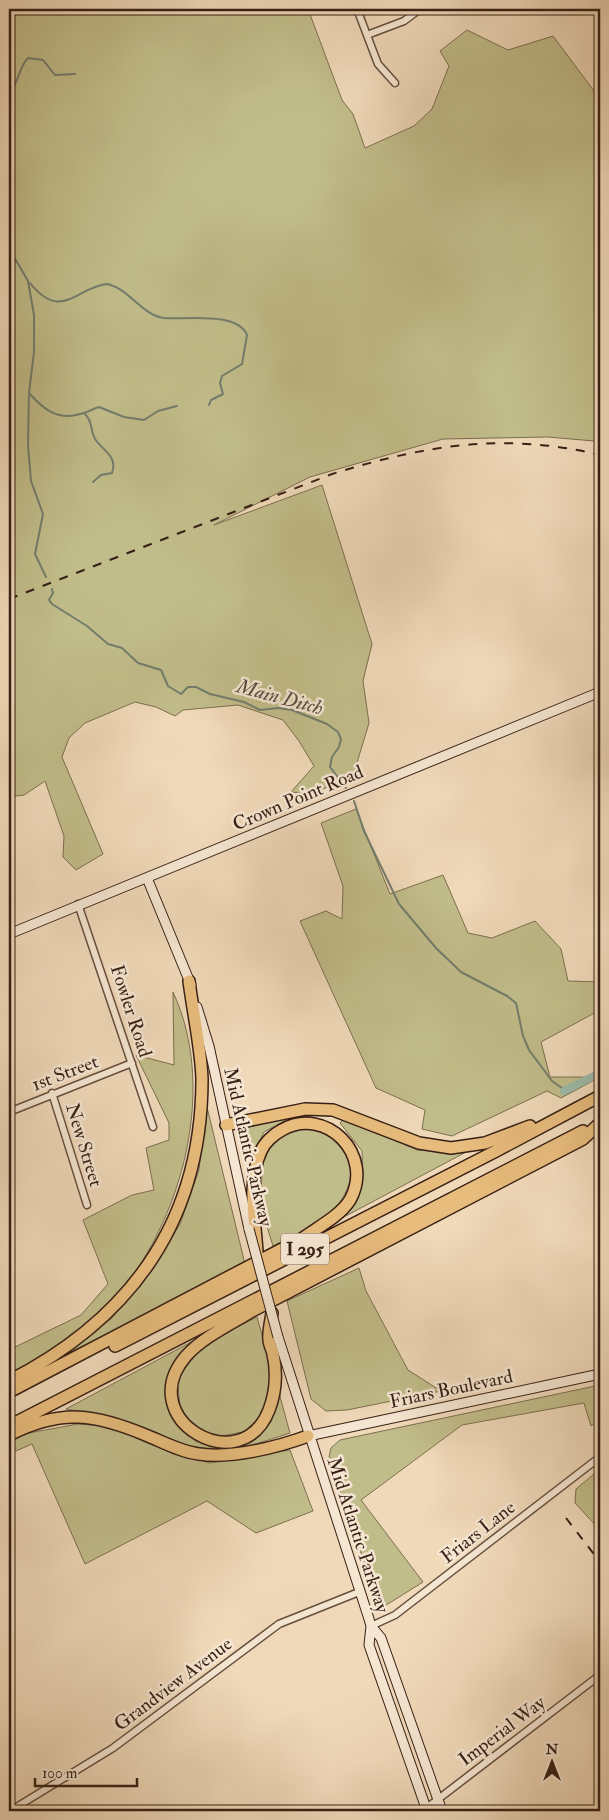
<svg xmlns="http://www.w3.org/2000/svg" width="609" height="1820" font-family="'IM FELL Double Pica',serif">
  <rect width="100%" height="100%" fill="#f0d9b9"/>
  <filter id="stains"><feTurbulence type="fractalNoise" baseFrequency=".004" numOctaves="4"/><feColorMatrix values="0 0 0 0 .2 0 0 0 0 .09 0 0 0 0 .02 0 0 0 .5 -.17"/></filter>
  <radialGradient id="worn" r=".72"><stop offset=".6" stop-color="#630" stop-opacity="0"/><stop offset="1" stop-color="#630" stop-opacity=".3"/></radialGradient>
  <path fill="#c1bd8a" stroke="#7c6e50" d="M9 9H308L342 100 353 114 365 148 414 126 432 109 449 66 440 51 467 30 508 50 553 36 600 99V435L594 441 548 437 443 439 310 477 214 525 322 485 372 644 363 681 369 723 353 776 311 794 291 792 314 766 299 741 283 720 238 705 183 710 175 716 156 707 135 702 85 723 69 738 62 757 103 854 76 870 63 857 64 836 45 781 24 795 9 797Z
    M356 809 390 894 443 875 468 933 492 938 535 921 561 949 568 981 600 982V1010L541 1042 550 1077H600L561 1098 547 1091 452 1136 422 1129 425 1110 376 1088 300 921 326 911 342 919 343 886 321 823Z
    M173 992C220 1093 179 1234 103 1312 77 1339 42 1357 9 1374V1350L81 1315 108 1284 83 1220 132 1195 154 1190 146 1148 169 1140V1123L136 1055 174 1065Z
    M206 1103 245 1264 67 1354 112 1318 154 1267 180 1224 199 1170Z
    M295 1115 264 1132 250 1161 243 1129Z
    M344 1119 417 1150 468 1151 342 1218 363 1178 362 1151 340 1123Z
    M299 1127C313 1128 324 1130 336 1137 364 1154 350 1193 333 1211 322 1223 288 1239 273 1246L261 1207 262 1165 273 1141Z
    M359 1268 366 1291 408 1370 441 1391 347 1410 326 1411 311 1399 287 1301Z
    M257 1317 269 1360 271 1391 259 1418 243 1432 216 1437 192 1428 180 1405 177 1379 197 1353 210 1341Z
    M193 1341 175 1364 167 1385V1404L177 1423 195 1441 217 1447 249 1443 271 1422 279 1393 290 1433 256 1444 219 1451 180 1444 124 1421 66 1409Z
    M600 1385V1419L591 1426 584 1403 462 1425 361 1500 423 1582 383 1607 354 1536 329 1457 331 1448 340 1440Z
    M78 1424 104 1426 209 1463 290 1450 313 1511 256 1533 207 1501 85 1564 32 1444 9 1454V1442L23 1434Z
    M600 1469V1530L575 1503 576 1489Z"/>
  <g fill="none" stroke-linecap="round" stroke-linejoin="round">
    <path stroke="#737d6e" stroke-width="2" d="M9 93C19 84 18 68 28 58L43 60 55 75 75 74
      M9 248 28 281 34 315V352L29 393 28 445 31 481 43 514 35 554 46 577
      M30 283C62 323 77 286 108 284 130 290 142 315 164 318 185 320 237 311 247 335L242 364 222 376 220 383 223 394 211 400 209 405
      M29 393C43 409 58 421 80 414 87 413 92 409 99 407L124 417 144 420 158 411 177 406
      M84 413C93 421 90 430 95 439 103 451 118 456 112 473L101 475 93 482
      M52 589 53 593 49 600 52 604 87 626 108 644 122 648 138 663 161 670 168 686 181 694 188 687H196L210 694 244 702 260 710 278 708 292 710 327 724 338 732 341 739 339 747 332 757 330 767 346 788
      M354 801 364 831 399 904 436 948 461 972 507 996 516 1003 523 1036 529 1050 552 1081 569 1093"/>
    <path stroke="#9bbba9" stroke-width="8" d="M564 1091 600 1073"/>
    <defs>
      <path id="street" d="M357 9 378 64 395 83
        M367 35 404 21 420 9
        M78 904 153 1127
        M52 1093 87 1205
        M9 1112 132 1063
        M371 1626 395 1615 600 1457
        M424 1810 600 1675
        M10 1811 113 1748 279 1624 359 1592"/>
      <path id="secondary" d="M147 878 191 985
        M9 934 600 692
        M197 1007 209 1046 249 1229
        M278 1337 369 1619 371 1626 369 1645 427 1811
        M308 1436 600 1374
        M371 1626 381 1638 442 1811"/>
      <path id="highway" d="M226 1125 305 1109 333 1110 419 1143 451 1148 485 1143 530 1126
        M272 1313C271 1321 268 1331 269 1340 269 1344 272 1349 273 1354 277 1373 276 1392 269 1410 241 1482 132 1419 186 1356 203 1337 231 1324 252 1311L583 1139 600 1123
        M115 1346 496 1151 600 1096
        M9 1381C132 1318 202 1220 202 1079 201 1047 193 1013 189 981
        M9 1392 303 1238C318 1227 340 1216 350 1200 375 1155 326 1105 282 1130 274 1134 265 1142 261 1151 247 1182 255 1219 257 1252
        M9 1426 583 1131
        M9 1435C62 1408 96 1414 148 1436 165 1443 182 1452 199 1454 231 1459 278 1447 308 1436"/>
    </defs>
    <use href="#street" stroke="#654e3e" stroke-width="9"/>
    <use href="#secondary" stroke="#371f15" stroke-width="11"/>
    <use href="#highway" stroke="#371f15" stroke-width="14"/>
    <use href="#street" stroke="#f5e6d2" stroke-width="6"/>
    <use href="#secondary" stroke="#f5e6d2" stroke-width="9"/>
    <use href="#highway" stroke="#e8bc7c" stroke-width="11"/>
    <path stroke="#371f15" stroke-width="2" stroke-dasharray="9 9" stroke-linecap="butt" d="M9 599 332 474C425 445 505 432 600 455
      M566 1518 600 1562"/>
    <defs>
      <path id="secondary-bridge" d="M249 1229 278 1337"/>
    </defs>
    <use href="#secondary-bridge" stroke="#371f15" stroke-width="11" stroke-linecap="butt"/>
    <use href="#secondary-bridge" stroke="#f5e6d2" stroke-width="9"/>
  </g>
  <g text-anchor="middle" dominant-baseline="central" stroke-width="5" stroke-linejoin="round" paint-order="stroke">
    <rect fill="#f5e6d2" stroke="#705b4e" stroke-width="1" x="281" y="1233.5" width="48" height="31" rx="4"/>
    <g font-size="18" font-weight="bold" fill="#371f15">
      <text x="305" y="1249">I 295</text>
    </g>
    <g font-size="19" fill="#371f15" stroke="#f5e6d2">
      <text transform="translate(298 798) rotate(-23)">Crown Point Road</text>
      <text transform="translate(131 1011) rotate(72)">Fowler Road</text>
      <text transform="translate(65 1073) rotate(-21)">1st Street</text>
      <text transform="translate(84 1145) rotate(73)">New Street</text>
      <text transform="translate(248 1147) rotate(77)">Mid Atlantic Parkway</text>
      <text transform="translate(451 1389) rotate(-12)">Friars Boulevard</text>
      <text transform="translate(478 1532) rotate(-38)">Friars Lane</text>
      <text transform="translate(358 1535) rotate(72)">Mid Atlantic Parkway</text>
      <text transform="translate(173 1684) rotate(-37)">Grandview Avenue</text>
      <text transform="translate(502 1731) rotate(-37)">Imperial Way</text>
    </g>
    <g font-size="20" font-style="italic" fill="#554e41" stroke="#f5e6d2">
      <text transform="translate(280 697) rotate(15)">Main Ditch</text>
    </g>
  </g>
  <rect width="609" height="1820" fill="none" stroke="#f0d9b9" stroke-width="30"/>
  <rect x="10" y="10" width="589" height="1800" fill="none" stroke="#371f15" stroke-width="2.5"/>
  <rect x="15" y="15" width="579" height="1790" fill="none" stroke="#371f15"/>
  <g transform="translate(552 1762)" stroke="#f5e6d2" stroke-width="4" paint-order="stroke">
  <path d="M0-4L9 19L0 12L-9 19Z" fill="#371f15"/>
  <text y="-8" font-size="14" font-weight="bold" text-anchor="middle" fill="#371f15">N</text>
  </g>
  <path d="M35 1778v8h102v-8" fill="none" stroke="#371f15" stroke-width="2.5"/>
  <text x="42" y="1778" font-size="15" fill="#371f15" stroke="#f5e6d2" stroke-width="4" paint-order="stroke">100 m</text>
  <rect width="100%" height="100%" filter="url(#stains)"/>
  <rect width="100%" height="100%" fill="url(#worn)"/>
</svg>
